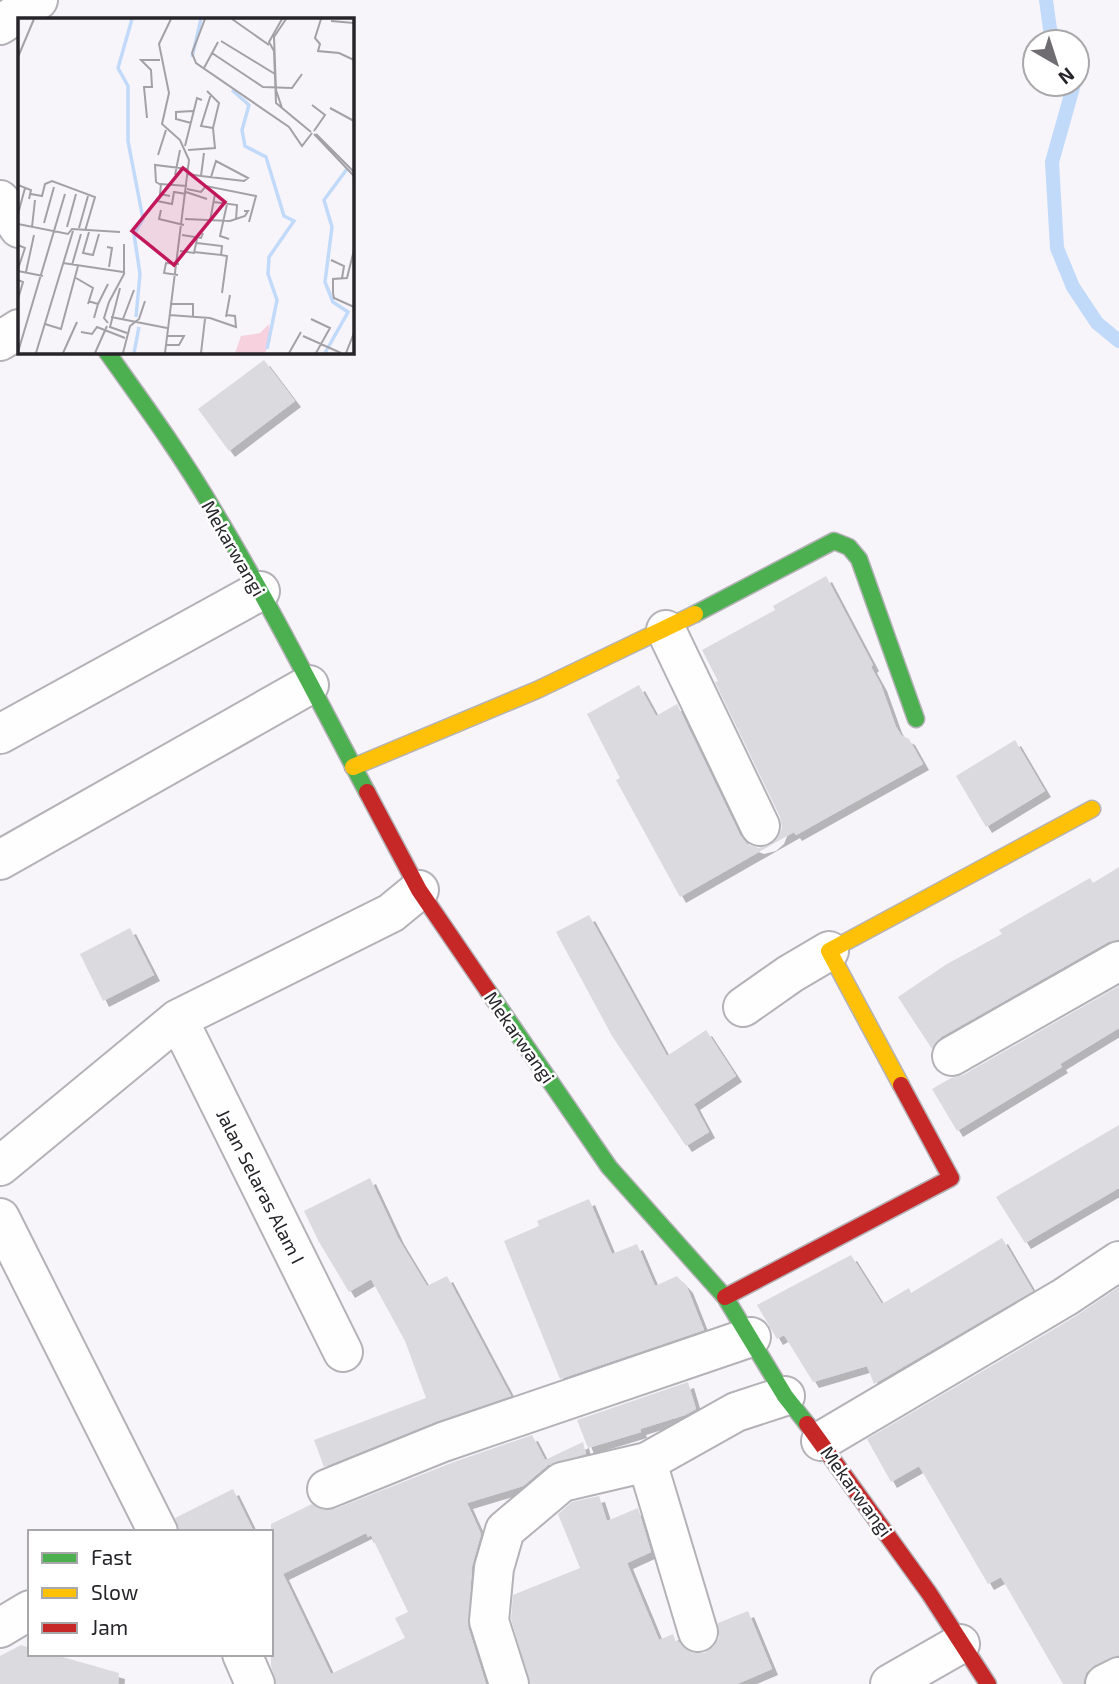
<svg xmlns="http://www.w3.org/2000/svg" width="1119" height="1684" font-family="'Exo 2',sans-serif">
  <defs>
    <filter id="shadow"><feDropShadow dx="6" dy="6" stdDeviation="0" flood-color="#0004"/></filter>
  </defs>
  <rect width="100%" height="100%" fill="#f7f5fa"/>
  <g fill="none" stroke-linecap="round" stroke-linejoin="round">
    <path stroke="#c2daf9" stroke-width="14" d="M1046 0 1050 29 1057 42
      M1074 84 1052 162 1057 248 1073 287 1097 323 1119 341"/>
  </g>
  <path fill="#dadadf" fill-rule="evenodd" filter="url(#shadow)" d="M264 360 295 401 229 451 198 409Z
    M826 576 873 665 871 667 881 685 896 727 901 735 909 739 923 764 796 835 794 832 680 897 616 780 620 778 587 714 639 685 656 716 677 704 740 835 747 844 758 848 770 845 778 838 782 828 780 817 715 682 718 681 702 650 775 610 773 606Z
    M1015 740 1045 791 986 827 956 776Z
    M1119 867V939L1108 942 941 1037 932 1049 898 997 947 964 1002 934 999 930 1090 878 1093 883Z
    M589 915 667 1056 706 1030 736 1076 694 1104 709 1132 686 1146 612 1036 556 932Z
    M130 928 154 975 103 1001 80 954Z
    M1119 986V1028L1060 1064 1062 1067 957 1131 932 1089 951 1078 963 1075Z
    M1119 1125V1188L1025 1243 996 1197Z
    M370 1178 398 1238 427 1286 447 1276 511 1396 435 1422 324 1467 314 1440 426 1398 405 1341 371 1279 349 1292 319 1242 304 1211Z
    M589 1199 612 1254 637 1244 655 1286 677 1276 687 1287 704 1330 560 1379 504 1241 539 1226 537 1221Z
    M1002 1238 1033 1291 874 1384 867 1366 813 1382 784 1335 777 1339 757 1305 851 1255 882 1304 909 1288 911 1293Z
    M1119 1287V1655L1095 1665 1086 1673 1083 1684H1063L1001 1577 988 1584 919 1466 891 1482 867 1439 1076 1316Z
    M688 1382 696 1409 685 1415 640 1429 641 1432 588 1448 577 1420Z
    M532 1435 545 1460 583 1442 586 1454 548 1465 523 1486 467 1503 481 1534 472 1566 468 1627 486 1684H276L271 1666V1524L312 1504 323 1510 335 1509 451 1463ZM366 1533 368 1537 371 1535 408 1612 395 1618 405 1638 331 1674 283 1574Z
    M233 1489 254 1532H180L175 1518Z
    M599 1496 607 1521 638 1508 651 1552 627 1563 659 1640 673 1634 676 1642 678 1641 684 1648 694 1653H705L714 1646 719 1638 718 1623 748 1611 772 1669 737 1684H530L511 1619 513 1595 580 1568 558 1514 572 1502Z
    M21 1645 30 1648V1654H52L119 1673 118 1684H0V1656Z"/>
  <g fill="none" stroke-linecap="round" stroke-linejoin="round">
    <defs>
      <path id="street" d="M0 25 38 0
        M0 200 19 228
        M0 341 19 329
        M666 630 760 826
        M0 734 260 591
        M0 860 309 685
        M743 1007 790 974 829 951
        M178 1019 343 1352
        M952 1056 1119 961
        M0 1166 178 1019 391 913 419 890
        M0 1218 158 1532
        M821 1441 1065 1297 1119 1261
        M647 1462 698 1632
        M327 1489 443 1442 751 1337
        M0 1628 30 1610
        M242 1654 255 1684
        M509 1684 489 1621 494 1568 505 1530 562 1482 647 1462 736 1412 785 1396
        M890 1684 960 1644
        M1105 1684 1119 1677"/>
      <path id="fast" d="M107 352C144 404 182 456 214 511 269 602 317 698 367 792
        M695 614 834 541 849 547 859 559 916 719
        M488 991 609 1167 725 1297 785 1396 807 1424"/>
      <path id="slow" d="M353 767 537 690 695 614
        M901 1085 829 951 1092 809"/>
      <path id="jam" d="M367 792 419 890 488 991
        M725 1297 951 1178 901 1085
        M807 1424 929 1593 988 1684"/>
    </defs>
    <use href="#street" stroke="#b4b2b7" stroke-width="42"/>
    <use href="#fast" stroke="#b4b2b7" stroke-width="19"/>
    <use href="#slow" stroke="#b4b2b7" stroke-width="19"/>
    <use href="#jam" stroke="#b4b2b7" stroke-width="19"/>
    <use href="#street" stroke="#fefefe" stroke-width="38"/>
    <use href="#fast" stroke="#4caf50" stroke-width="16"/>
    <use href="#slow" stroke="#ffc107" stroke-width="16"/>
    <use href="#jam" stroke="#c62828" stroke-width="16"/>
  </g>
  <g text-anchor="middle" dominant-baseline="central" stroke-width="5" stroke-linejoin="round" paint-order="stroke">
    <g font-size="19" fill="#262429" stroke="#fff">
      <text transform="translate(234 548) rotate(60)">Mekarwangi</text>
      <text transform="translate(520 1037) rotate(55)">Mekarwangi</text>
      <text transform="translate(261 1186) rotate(63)">Jalan Selaras Alam I</text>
      <text transform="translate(857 1491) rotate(54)">Mekarwangi</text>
    </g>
  </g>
  <g transform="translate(18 18)">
    <rect width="336" height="336" fill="#f7f5fa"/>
    <path d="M251 306 253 322 247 335H217L223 318 242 315Z" fill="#f7d2de"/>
    <path fill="none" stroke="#c2daf9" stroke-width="3.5" d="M114 1 100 50 110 68V123L125 201 116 216 122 256 118 299M174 39 183 1M214 72 231 87 224 112 227 128 248 139 266 198 276 203 251 239 250 256 259 282 249 331M116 335 121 309M307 335 330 294 315 284 307 264 314 209 306 182 329 151"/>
    <path fill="none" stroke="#a3a1a6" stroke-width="2" d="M187 1 174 35 178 45 271 109 284 128 294 115M214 1 251 27M264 1 251 24 256 33 258 85 293 114M268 1 256 19 258 72 264 90 282 105M303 1 297 20 302 26 300 33 321 35 336 42M313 3 336 5M203 23 257 56M194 35 245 69 274 70 284 56M0 39 16 1M186 50 200 24M193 76 183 108 195 110M294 87 307 97 296 113M312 90 336 103M129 100 126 69H134L133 52 123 42H142M173 105 158 101V94L175 93M296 116 336 158M298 116 336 154M167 128 179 80 184 82M170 132 197 130 195 110 201 85 189 73M140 137 148 112M170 156 183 158 226 163 230 160 198 143 193 159M157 157 162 132M183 158 186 135M0 167 13 172 11 181M143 167 138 164 137 147 170 151M169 171 183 174 188 168 238 178 231 204M168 174 189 181M13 176 24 178 27 166 34 163 77 179 67 213M152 178 142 176 143 166 169 168M139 183 154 186 156 174 168 176M196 184 219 187 218 202M209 186 202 218 211 221M143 192 141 201 166 207M0 196 7 170M167 201 212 203 227 198 230 193H226M192 203 197 176M26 205 36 169M0 206 50 216 54 211 102 214M14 209 17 182M49 209 58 176M61 210 70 178M71 214 65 235 75 237 81 216M164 217 183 220 185 215M0 227 7 230 0 251M89 229 94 230 91 249M336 232 329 260 315 261V275L316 280 336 289M162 233 176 235 179 221M176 234 203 237 204 228 179 225M203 237 209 238 204 275M313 242 326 248 324 260M45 245 105 254M54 247 63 216M0 253 25 258M8 254 16 217M160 257 146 255 148 245 161 246M58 260 75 270 70 286M0 262 5 264 0 281M102 270 92 309 109 315M70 283 80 286 76 300M80 286 90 266M152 286H175V299M151 297 192 300 218 309 217 298 208 297M93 299 149 310M208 299 212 277M105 301 116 272M293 301 312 310 298 335M90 305 86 300 91 284 106 256V226M27 306 43 311 60 248M63 314 74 316 79 309 107 320M149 318H166L161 327H149M285 318 323 335M0 334 47 176M18 335 55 213M45 335 59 304M77 335 89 308M105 335 112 308 121 301 127 283M147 335 171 142 162 122 144 106 151 75 141 26 153 1M183 335 187 301M271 335 283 314M328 335 336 315"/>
    <path fill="#c2185b" fill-opacity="0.15" stroke="#c2185b" stroke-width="3.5" d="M165 150 207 184 156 247 114 213Z"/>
    <rect width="336" height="336" fill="none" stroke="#262429" stroke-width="3.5"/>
  </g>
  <rect x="28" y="1530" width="245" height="126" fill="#ffffff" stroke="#a8a7a9" stroke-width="2"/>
  <rect x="42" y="1553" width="35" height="10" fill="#4caf50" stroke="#a8a7a9" stroke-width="2"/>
  <text x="91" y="1565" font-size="21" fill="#262429">Fast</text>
  <rect x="42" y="1588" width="35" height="10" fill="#ffc107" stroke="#a8a7a9" stroke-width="2"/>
  <text x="91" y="1600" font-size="21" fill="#262429">Slow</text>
  <rect x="42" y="1623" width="35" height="10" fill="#c62828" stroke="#a8a7a9" stroke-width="2"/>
  <text x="91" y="1635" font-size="21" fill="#262429">Jam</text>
  <g transform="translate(1056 63) rotate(141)"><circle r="33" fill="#ffffff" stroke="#a8a7a9" stroke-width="2"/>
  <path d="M0-5L12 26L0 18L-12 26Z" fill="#6f6d72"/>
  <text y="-10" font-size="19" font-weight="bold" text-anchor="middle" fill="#262429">N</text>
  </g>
</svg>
